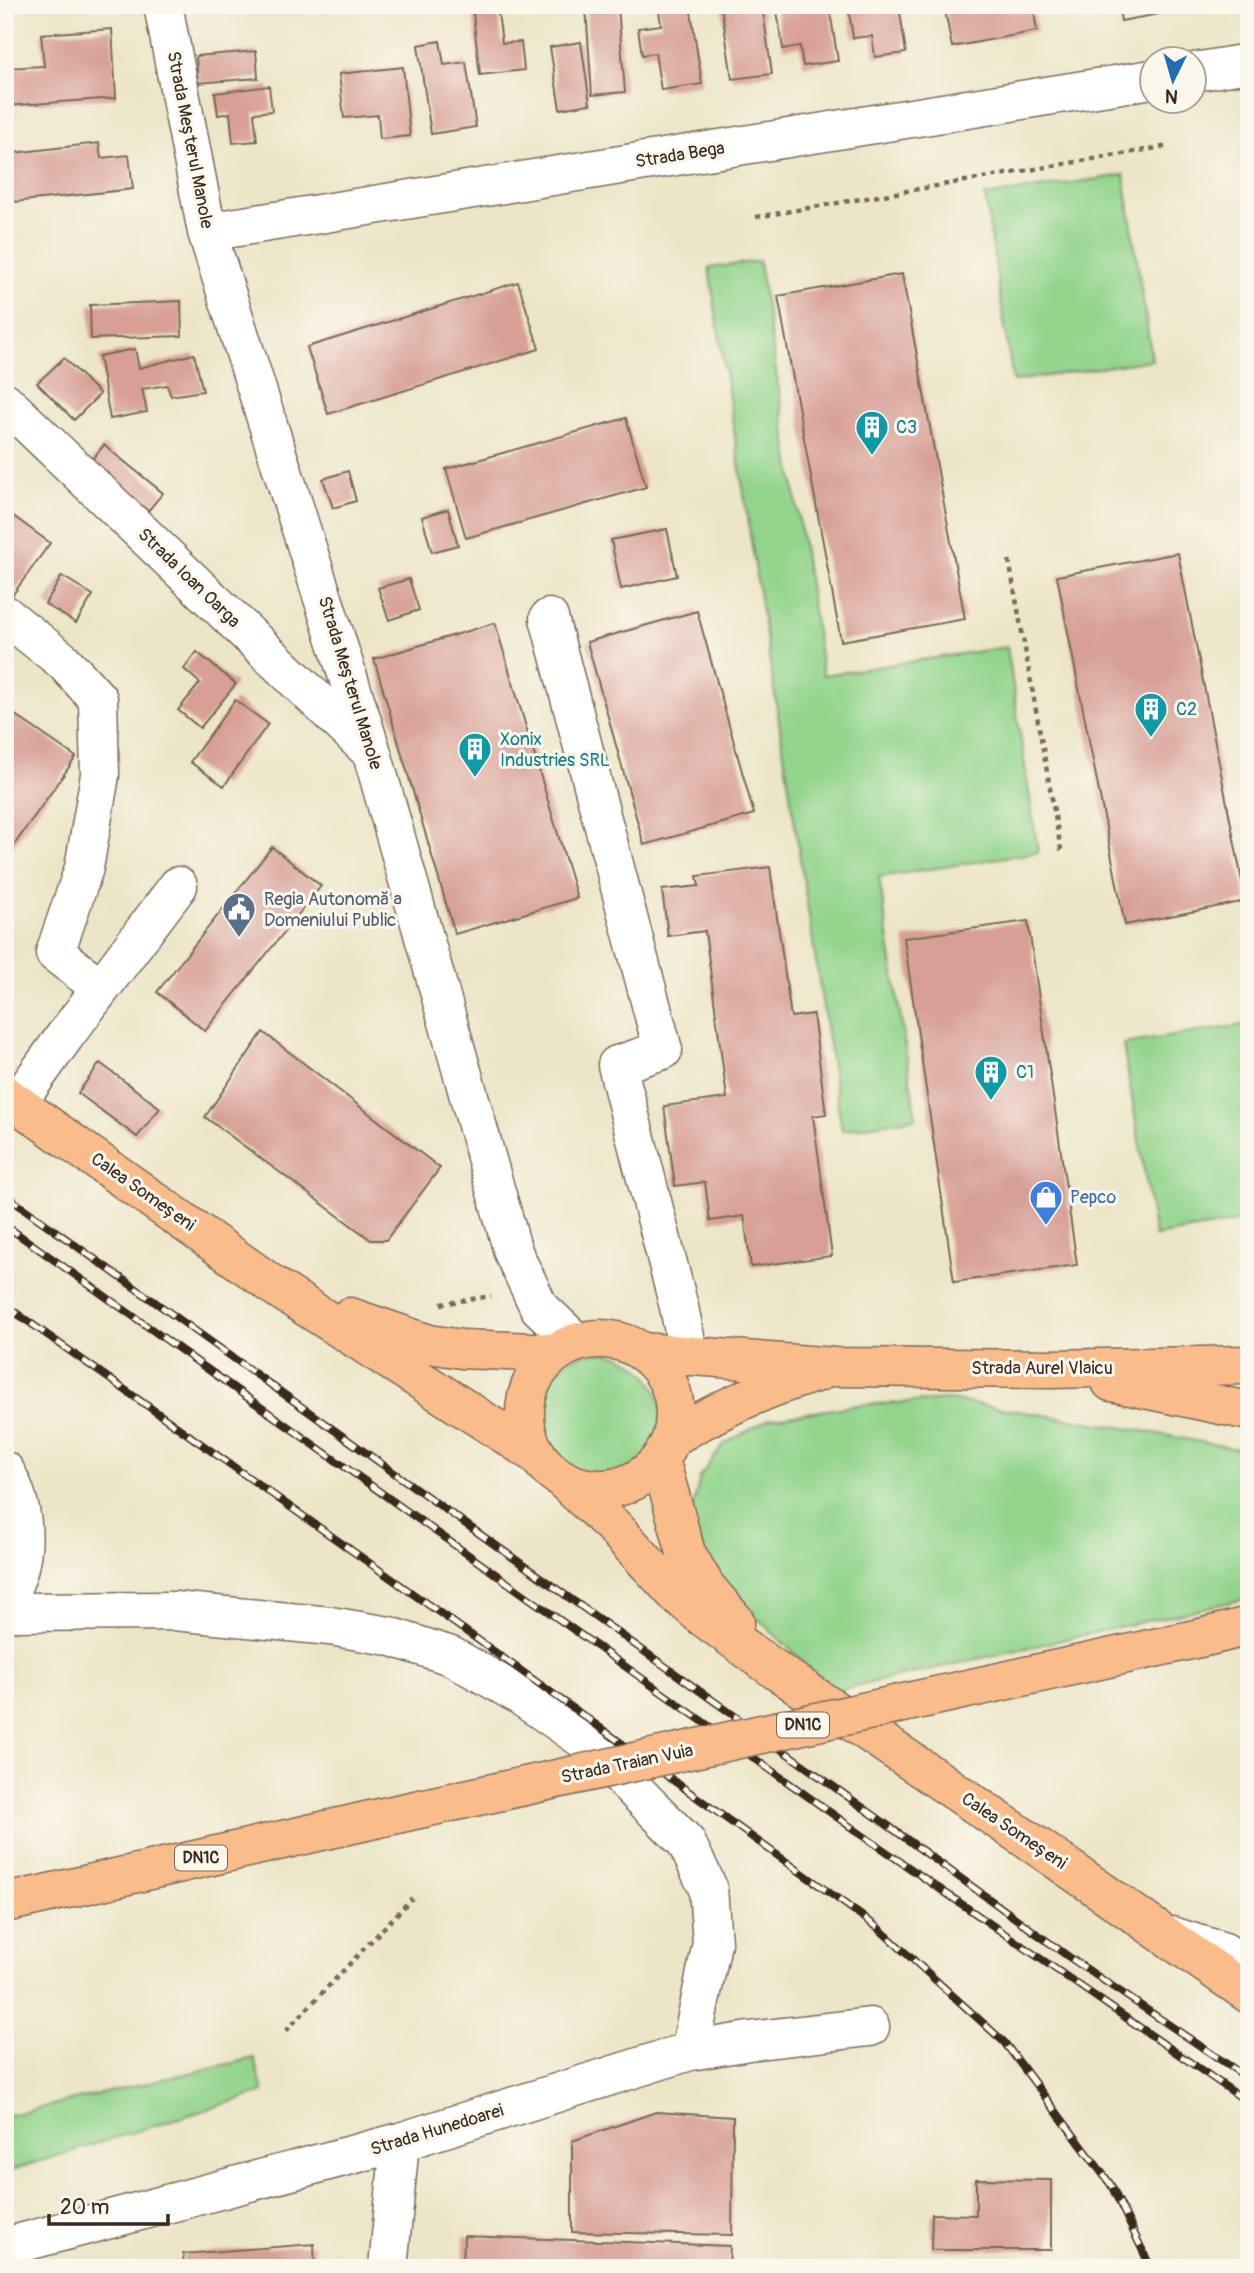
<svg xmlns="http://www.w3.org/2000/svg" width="1254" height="2273" font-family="Pangolin,sans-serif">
  <rect width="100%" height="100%" fill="#fbf7ec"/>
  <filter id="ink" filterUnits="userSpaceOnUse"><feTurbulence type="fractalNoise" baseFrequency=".0143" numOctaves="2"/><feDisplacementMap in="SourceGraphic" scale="14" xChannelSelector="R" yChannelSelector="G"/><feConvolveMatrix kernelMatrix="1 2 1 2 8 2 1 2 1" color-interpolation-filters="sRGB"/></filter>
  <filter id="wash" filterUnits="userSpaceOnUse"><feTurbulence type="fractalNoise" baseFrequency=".00686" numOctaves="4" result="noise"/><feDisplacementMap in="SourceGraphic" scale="28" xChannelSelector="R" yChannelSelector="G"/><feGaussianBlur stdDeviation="1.57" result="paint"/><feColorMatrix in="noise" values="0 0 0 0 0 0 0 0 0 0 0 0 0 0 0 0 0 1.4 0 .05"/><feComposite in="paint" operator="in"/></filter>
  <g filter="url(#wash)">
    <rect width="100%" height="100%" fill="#ece5c7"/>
    <path fill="#92d48c" stroke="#667f55" stroke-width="2" d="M1124 175 1152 360 1013 381 985 196Z
      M759 261 823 675 1007 647 1038 852 879 877 916 1118 842 1130 709 268Z
      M1249 1024V1220L1155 1236 1123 1044Z
      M537 1415a62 62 0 1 1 124 0a62 62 0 1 1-124 0Z
      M949 1400 1138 1430 1249 1451V1598L834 1691 737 1599 710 1565 690 1520 700 1477 724 1444 769 1419 858 1405Z
      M254 2058 263 2092 5 2172V2116Z"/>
    <g id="blocks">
      <path fill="#d79f95" d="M472 5H497L502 43 521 42 524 70 480 75Z
        M658 5H690L702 84 661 90 655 53 642 55 638 28 661 25Z
        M721 5H762L772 74 732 79Z
        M776 5H829L838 61 803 66 800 46 783 49Z
        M848 5H899L906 53 875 57 872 36 853 38Z
        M944 5H1033L1037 31 952 47Z
        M1118 5H1157L1159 14 1121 21Z
        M618 6 625 92 592 95 586 9Z
        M112 29 116 98 5 106V68L44 66 41 34Z
        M440 41 444 65 466 62 476 127 431 134 418 45Z
        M581 42 590 104 560 109 550 47Z
        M256 51 258 78 198 83 196 56Z
        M403 67 410 136 380 139 378 115 344 118 339 74Z
        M269 86 272 111 254 113 257 141 233 143 230 113 218 115 215 93Z
        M99 143 101 158 129 155 133 189 5 203V154Z
        M902 274 965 619 841 641 778 296Z
        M518 282 539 349 328 414 307 347Z
        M181 301 182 336 91 339 90 305Z
        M135 349 139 368 194 354 203 391 171 396 167 385 142 389 147 412 110 419 99 356Z
        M64 358 100 394 74 420 37 383Z
        M626 418 646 487 466 538 446 469Z
        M104 445 163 493 148 511 89 463Z
        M348 471 356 501 333 508 323 479Z
        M448 509 458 545 432 552 422 517Z
        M5 510 50 543 11 597 5 592Z
        M667 529 677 576 621 589 611 540Z
        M1178 553 1246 901 1125 925 1057 576Z
        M62 576 93 595 76 623 45 604Z
        M409 579 419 610 389 620 378 588Z
        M697 611 754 814 644 845 587 642Z
        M495 623 577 898 455 934 374 659Z
        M197 652 236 684 200 728 178 710 200 683 184 669Z
        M235 700 268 724 224 786 190 762Z
        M5 708 76 757 5 858Z
        M272 847 321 886 205 1031 157 992Z
        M770 867 791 1017 813 1014 826 1114 813 1116 832 1256 751 1267 744 1216 710 1221 705 1182 675 1186 664 1106 727 1098 705 931 668 936 662 890 699 886 697 876Z
        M1028 921 1077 1265 954 1282 904 938Z
        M263 1032 440 1168 386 1240H371L205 1117Z
        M100 1063 160 1108 137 1137 78 1093Z
        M656 2112 733 2117 732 2235 572 2232V2141Z
        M976 2179 1051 2180V2250H931L932 2214 976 2215Z
        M464 2236 730 2246 729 2268H463Z
        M314 2244 315 2268H184L183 2254Z"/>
    </g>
  </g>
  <g filter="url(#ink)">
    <use href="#blocks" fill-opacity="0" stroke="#796b59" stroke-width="2"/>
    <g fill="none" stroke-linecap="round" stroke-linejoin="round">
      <defs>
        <path id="minor" d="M163 5 207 232 372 753 513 1252 539 1307 576 1342
          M1194 72 1249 63
          M207 232 1152 79
          M5 402 368 749
          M5 615 63 661 98 699 100 775 84 868 55 953 101 988
          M549 618 663 1050 617 1065 679 1307 689 1356
          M17 1103 65 1036 178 886
          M5 1471C28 1511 29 1561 5 1600
          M5 1612 174 1611 330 1626 389 1636 451 1656 518 1694 586 1741 686 1842 708 1888 712 1943 690 2051
          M1171 1936 1224 1952 1249 1968
          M5 2247 400 2142 690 2051 749 2041 870 2027
          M388 2268 400 2142"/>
        <path id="major" d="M5 1095 280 1290 537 1455
          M350 1317 429 1344 462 1349 556 1353
          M525 1414a75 75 0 1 1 150 0a75 75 0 1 1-150 0Z
          M642 1352 835 1367 1051 1369 1249 1365
          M1111 1382 1249 1411
          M671 1438C718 1410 766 1387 819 1372
          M660 1459 686 1553 706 1587 735 1621
          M562 1479 613 1526 675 1593 704 1618 777 1671 1044 1851 1249 1994
          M1209 1636 1249 1626
          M5 1903 397 1814"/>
      </defs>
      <use href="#minor" stroke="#796b59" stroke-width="41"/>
      <use href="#major" stroke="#796b59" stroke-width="41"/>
      <path stroke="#796b59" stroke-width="4.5" stroke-dasharray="5 5" stroke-linecap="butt" d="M756 217 1169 146
        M1009 560 1062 855
        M441 1304 491 1296
        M286 2031 412 1898"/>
      <use href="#minor" stroke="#fff" stroke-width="38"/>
      <use href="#major" stroke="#f9bc8a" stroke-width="38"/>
      <defs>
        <path id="rail" d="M5 1195 879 1819 1069 1957 1249 2079
          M5 1225 862 1835 1249 2103
          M5 1305 481 1642 877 1927 1004 2042 1111 2185 1151 2268"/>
      </defs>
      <use href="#rail" stroke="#3b2a1e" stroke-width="8"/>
      <use href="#rail" stroke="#fbf7ec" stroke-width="5" stroke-dasharray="16" stroke-linecap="butt"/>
      <defs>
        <path id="major-bridge" d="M397 1814 1209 1636"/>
      </defs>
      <use href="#major-bridge" stroke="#796b59" stroke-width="41" stroke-linecap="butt"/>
      <use href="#major-bridge" stroke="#f9bc8a" stroke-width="38"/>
    </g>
  </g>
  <defs>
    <symbol id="building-pin" viewBox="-11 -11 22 30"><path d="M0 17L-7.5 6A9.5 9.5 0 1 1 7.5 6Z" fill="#0f9aa8" stroke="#fbf7ec"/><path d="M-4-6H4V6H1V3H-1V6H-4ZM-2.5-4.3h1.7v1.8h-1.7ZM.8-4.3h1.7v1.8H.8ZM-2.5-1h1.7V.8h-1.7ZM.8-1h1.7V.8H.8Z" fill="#fff"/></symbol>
    <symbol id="civic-pin" viewBox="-11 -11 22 30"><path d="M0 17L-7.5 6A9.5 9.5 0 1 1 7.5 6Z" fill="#5c6f8a" stroke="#fbf7ec"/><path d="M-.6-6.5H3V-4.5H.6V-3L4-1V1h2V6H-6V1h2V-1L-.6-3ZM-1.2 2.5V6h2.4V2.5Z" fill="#fff"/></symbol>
    <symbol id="shop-pin" viewBox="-11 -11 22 30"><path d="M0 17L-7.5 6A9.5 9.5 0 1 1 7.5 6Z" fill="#3f7fe0" stroke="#fbf7ec"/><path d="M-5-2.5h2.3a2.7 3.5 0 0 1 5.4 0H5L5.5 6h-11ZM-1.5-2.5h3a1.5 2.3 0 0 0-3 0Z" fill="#fff"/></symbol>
  </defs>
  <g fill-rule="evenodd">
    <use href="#building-pin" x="853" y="408" width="38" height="52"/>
    <use href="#building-pin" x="1132" y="690" width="38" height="52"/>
    <use href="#building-pin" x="456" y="730" width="38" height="52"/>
    <use href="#civic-pin" x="220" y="890" width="38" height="52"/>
    <use href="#building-pin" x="972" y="1053" width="38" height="52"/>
    <use href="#shop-pin" x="1027" y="1178" width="38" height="52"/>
  </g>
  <g text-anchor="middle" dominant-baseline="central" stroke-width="6" stroke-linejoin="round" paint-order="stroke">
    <g fill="#fbf7ec" stroke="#75685c" stroke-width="2">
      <rect x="777" y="1712.5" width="52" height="25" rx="5"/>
      <rect x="175" y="1845.5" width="52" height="25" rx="5"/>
    </g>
    <g font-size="16" font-weight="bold" fill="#3b2a1e">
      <text x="803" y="1725">DN1C</text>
      <text x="201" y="1858">DN1C</text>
    </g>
    <g font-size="18" fill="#3b2a1e" stroke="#fbf7ec">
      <text transform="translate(190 140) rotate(79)">Strada Meșterul Manole</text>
      <text transform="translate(680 155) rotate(-9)">Strada Bega</text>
      <text transform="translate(189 578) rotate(44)">Strada Ioan Oarga</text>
      <text transform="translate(350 683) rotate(73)">Strada Meșterul Manole</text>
      <text transform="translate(143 1192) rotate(35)">Calea Someșeni</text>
      <text x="1042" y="1368">Strada Aurel Vlaicu</text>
      <text transform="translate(627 1764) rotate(-12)">Strada Traian Vuia</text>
      <text transform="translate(1014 1831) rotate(34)">Calea Someșeni</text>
      <text transform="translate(437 2130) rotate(-17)">Strada Hunedoarei</text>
    </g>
    <g font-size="18" fill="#0d838f" stroke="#fbf7ec" text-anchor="start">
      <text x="896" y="427">C3</text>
      <text x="1176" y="709">C2</text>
      <text x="500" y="739">Xonix<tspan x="500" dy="21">Industries SRL</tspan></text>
      <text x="1016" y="1072">C1</text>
    </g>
    <g font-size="18" fill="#4e5e75" stroke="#fbf7ec" text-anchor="start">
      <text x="264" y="899">Regia Autonomă a<tspan x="264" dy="21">Domeniului Public</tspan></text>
    </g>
    <g font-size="18" fill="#366cbe" stroke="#fbf7ec" text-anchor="start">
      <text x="1070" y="1197">Pepco</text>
    </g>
  </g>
  <rect width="1254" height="2273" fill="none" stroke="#fbf7ec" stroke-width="28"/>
  <g transform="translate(1173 80) rotate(185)"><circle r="33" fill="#fbf7ec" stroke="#aea59a" stroke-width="2"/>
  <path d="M0-5L12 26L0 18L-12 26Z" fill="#1f6fb2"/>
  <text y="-10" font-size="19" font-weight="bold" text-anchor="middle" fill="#3b2a1e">N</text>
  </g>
  <path d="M49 2214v10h119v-10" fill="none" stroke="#3b2a1e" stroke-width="3.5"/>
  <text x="60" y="2214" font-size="21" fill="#3b2a1e" stroke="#fbf7ec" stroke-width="5" paint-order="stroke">20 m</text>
</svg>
